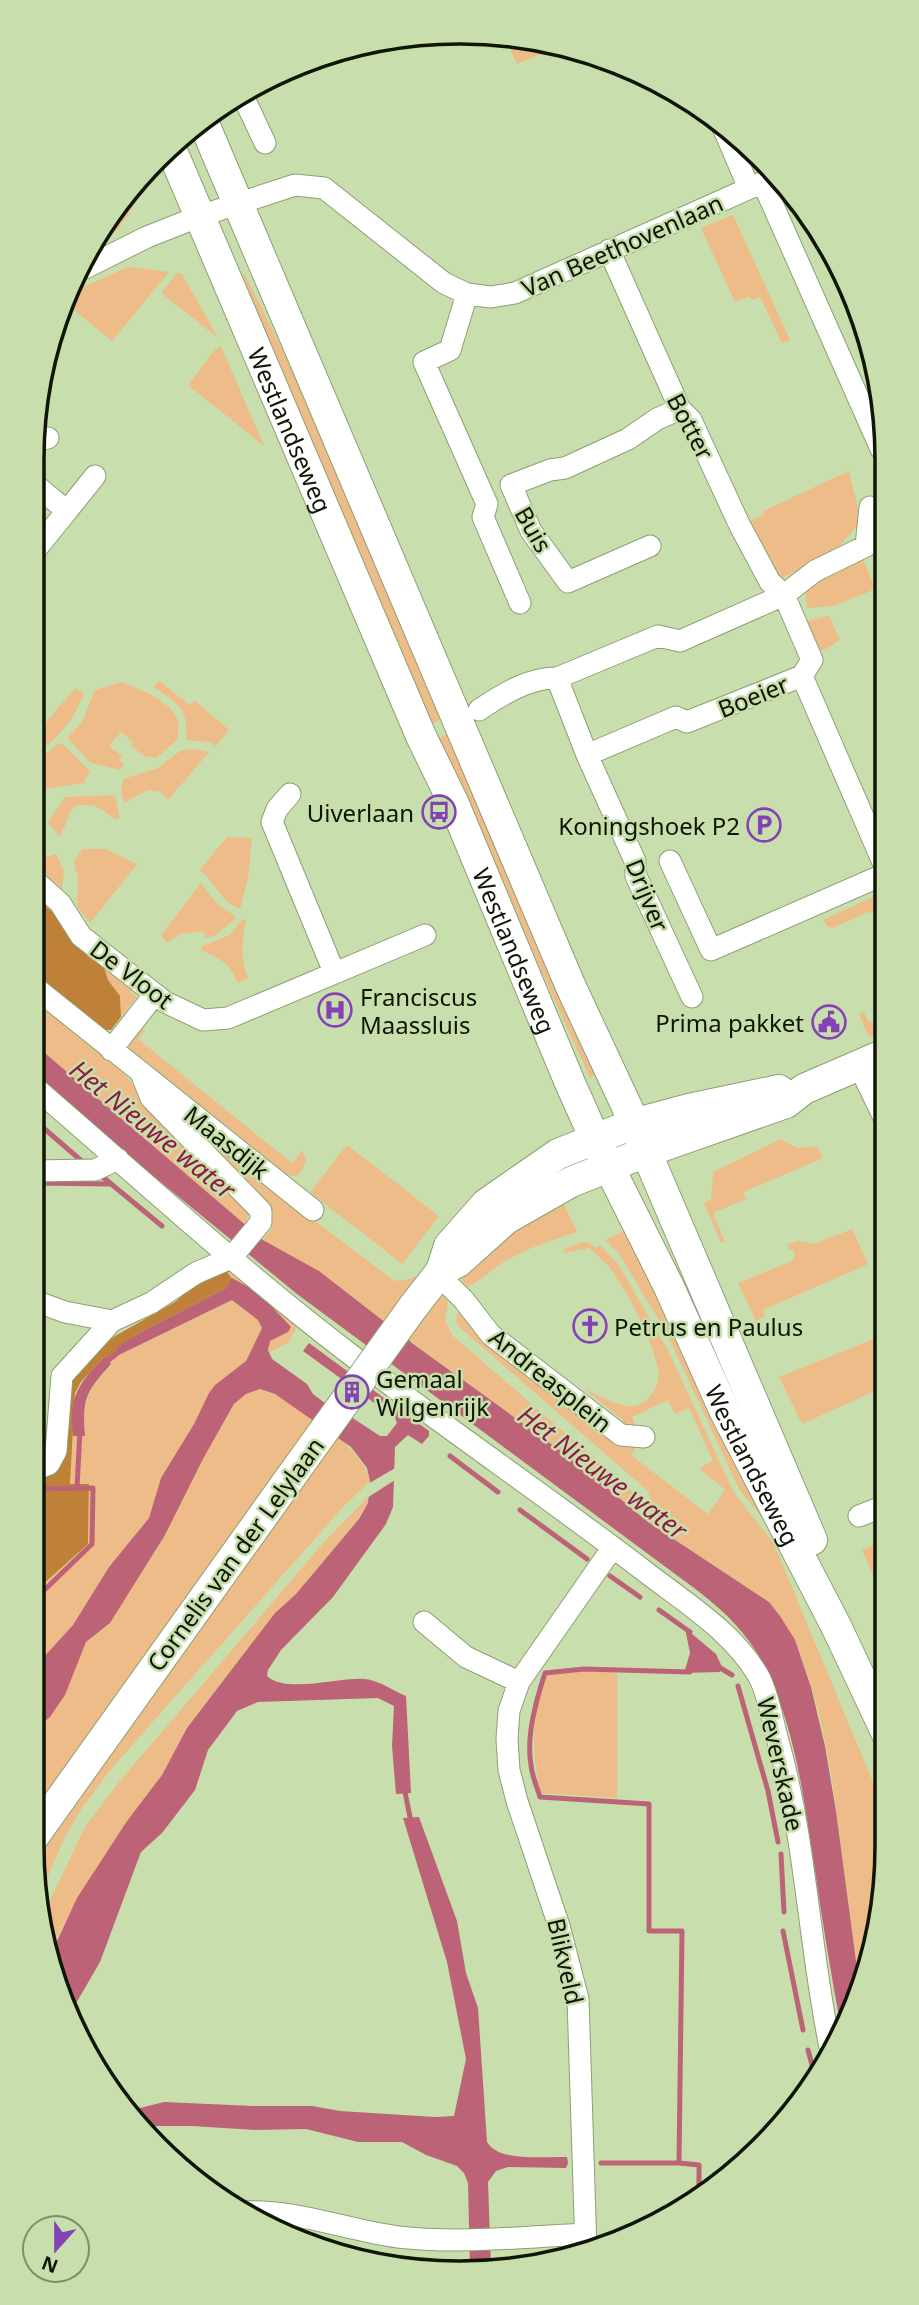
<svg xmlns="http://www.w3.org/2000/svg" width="919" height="2305" font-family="'Noto Sans',sans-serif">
  <rect width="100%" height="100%" fill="#c9dead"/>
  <path fill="#eebc88" d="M507 42 546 47 544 49 545 52 517 64Z
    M132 191 138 199C128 214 118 235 101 241L129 192Z
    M733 215 790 340 782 343 760 297 752 300 750 296 735 302 701 228Z
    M128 267 169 272 112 341 65 303 72 292Z
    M177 273 182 274 218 338 161 293Z
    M245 275 302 389 444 718 429 725 235 277Z
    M221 346 264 446 188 385 215 350Z
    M849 471 861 521 834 553 776 581 749 522 764 514 763 511Z
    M861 554 874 586 871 591 833 606 807 608 806 592 829 572Z
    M829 616 840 640 826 649 819 650 808 631V621Z
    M159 681 190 705 195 701 229 730 216 746 209 742 186 740C189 708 178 704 154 687Z
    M121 682C138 688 174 702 178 722 179 727 178 734 177 740L156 758 144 756 131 746 133 742 121 732 109 746 122 756 119 760 124 765 120 770 91 763 67 738 82 722 95 690Z
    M75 688 84 694C71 725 58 738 32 757V739Z
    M449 733 598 1073 590 1078 436 740Z
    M58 744H63L90 771 84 783 32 791V765Z
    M193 749 209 752 168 800 160 792 148 790 124 803 121 791 123 779 158 768 180 751Z
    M115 795 120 818 115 819C98 807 96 803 74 806 67 816 66 827 59 837L48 822 65 797Z
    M227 837 252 838 248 878 240 909C220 901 216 883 200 870Z
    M82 849H105L137 864 90 923 77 907 78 879 74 862Z
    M32 853C39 860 47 857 56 854L64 871 62 889 32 862Z
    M201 883 216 903 235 916V919L214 936 205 938 204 931 180 934 167 943 161 935Z
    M873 897 881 914 868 912 833 928 827 926 823 920Z
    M246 919C242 940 240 957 248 978L238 983C228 961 222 960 201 950V947L230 935 242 920Z
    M103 964 132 988 130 991 137 997 121 1017 120 996 108 980Z
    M32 996 109 1058 170 1125 246 1203 248 1213 246 1226 32 1042Z
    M864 1012 869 1023 885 1015V1030L869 1037 860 1017V1014Z
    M142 1028 145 1030 138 1039 292 1163 302 1151 306 1160 303 1169 298 1175 284 1176 128 1051V1045Z
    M156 1095 290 1202 393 1280C406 1283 412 1275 421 1277L438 1296 445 1297 448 1302 445 1320 452 1335 632 1491 637 1501 633 1511 576 1462 412 1342 397 1328 386 1323 319 1271 263 1240 272 1228 273 1211Z
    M781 1139 797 1148 817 1146 823 1158 743 1192 746 1199 713 1213 725 1242 721 1243 704 1203 711 1199 713 1172Z
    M347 1145 439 1216 402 1264 310 1192Z
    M563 1202 577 1232C554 1240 530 1247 509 1259 494 1267 482 1281 467 1287L460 1276C493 1247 525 1224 563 1202Z
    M852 1229 868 1264 763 1310 765 1316 756 1321 738 1283 792 1261 795 1254 793 1249 789 1250 787 1244 799 1241 814 1244Z
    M627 1230 775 1534 739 1489 667 1334 620 1255 605 1240Z
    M583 1242 589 1243 596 1248 600 1245 618 1264 668 1350 733 1491 774 1544 873 1782 887 1826V1845L865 1983 860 1991C854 1946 848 1900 842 1854 832 1777 820 1662 769 1602L641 1517 651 1503 648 1491 458 1326 456 1320 460 1306 639 1444 631 1455 708 1514 725 1490 699 1468 713 1461 689 1408 675 1414 668 1400 632 1417 637 1430 618 1426 623 1420 584 1389C598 1395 620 1408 635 1406 650 1403 662 1382 658 1368 652 1340 629 1294 612 1271 606 1262 596 1255 589 1248L563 1253 566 1248Z
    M231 1269 298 1324 288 1343 269 1353V1341L277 1336 279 1312 258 1293 232 1279 226 1270Z
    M232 1300 259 1320 262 1328 246 1361 215 1385 209 1393 194 1424 161 1478 149 1518 109 1567 73 1625 32 1670V1594L88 1544 89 1485H70L73 1436H85C82 1398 87 1392 111 1365L108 1360 119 1351 122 1354Z
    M886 1334V1386L802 1424 779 1377Z
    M261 1389C293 1400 364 1447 370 1481L342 1508 111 1769 82 1808 64 1839 40 1894 33 1852 32 1732 50 1717 86 1642 110 1623 165 1535 203 1459 234 1405 246 1394Z
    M369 1496 368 1503 359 1519 296 1594 275 1613 187 1728 162 1775 127 1821 61 1929 50 1956 43 1915 85 1827 119 1782 325 1541Z
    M887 1539V1606L862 1550Z
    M585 1671H617V1798L541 1793C530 1750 532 1718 546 1675Z"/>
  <path fill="#bf8138" d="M44 905 55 914 66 932 103 964 108 980 120 996 121 1017 111 1030H99L32 975V914L39 912Z
    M226 1270 232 1279 226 1288 141 1332 117 1348 119 1351 108 1360 105 1356 81 1382 75 1393 70 1484H89L88 1544 32 1594V1477L39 1476 72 1376 84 1360 115 1336 175 1302 187 1291Z"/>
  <path fill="#bd6377" d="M32 1042 263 1240 319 1271 386 1323 397 1328 412 1343 576 1462 648 1522 769 1602 780 1616 795 1640 811 1687 825 1746 836 1811 860 1991 841 2028C831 1974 822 1919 814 1864 803 1794 794 1716 757 1653 740 1625 717 1605 690 1585L297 1294 51 1092 32 1075Z
    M232 1278 259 1293 291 1327 288 1332 270 1341 268 1350 272 1359 307 1384 313 1394 347 1420 351 1417 380 1436H387L397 1423 395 1418 303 1351 309 1343 429 1431V1436L422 1444 408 1435 395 1447 393 1507 386 1524 333 1597 281 1650 268 1670 267 1676C286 1694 340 1677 365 1679 378 1680 394 1691 406 1696L411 1793 396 1794 392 1746 394 1706 378 1698 258 1702 237 1711 208 1750 195 1790 162 1833 141 1852 100 1962 71 2012 54 1983 50 1956 77 1898 127 1821 162 1775 187 1728 275 1613 296 1594 359 1519 368 1503 370 1481 367 1468 351 1447 275 1394 260 1389 246 1394 234 1404 203 1459 165 1535 110 1623 86 1642 65 1695 50 1717 32 1732V1670L73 1625 109 1567 149 1518 161 1478 194 1424 209 1393 215 1385 246 1361 262 1328 258 1320 232 1300 121 1354 116 1348 141 1332 226 1288Z
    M105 1356 111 1364C86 1392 82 1398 85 1436H73C69 1394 78 1385 105 1356Z
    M685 1628 716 1654 723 1669 719 1672 684 1673 690 1653Z
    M419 1817 457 1921 466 1973 478 2008 487 2142C500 2163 545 2156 567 2157L568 2163 566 2168 508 2167 496 2171 488 2182 491 2267 470 2268 468 2183 464 2173 457 2166 426 2155 402 2142H358L306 2129 256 2130 191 2126H144L139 2129 121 2098 140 2108 164 2102 253 2106H312L340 2111 435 2117 454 2116 466 2059 447 1962 403 1818Z"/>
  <path fill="#c9dead" d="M397 1467 398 1478 367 1498 366 1485Z"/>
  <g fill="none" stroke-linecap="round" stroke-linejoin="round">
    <path stroke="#bd6377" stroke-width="5" d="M32 1118 84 1163
      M104 1178 162 1226
      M32 1183 111 1184
      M105 1363 124 1348
      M450 1456 498 1492
      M77 1488 80 1430
      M32 1489 93 1488 92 1544 32 1602
      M520 1510 587 1559
      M610 1576 640 1597
      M659 1610 690 1632
      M717 1666 732 1675
      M690 1672 584 1669 545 1673C536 1701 526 1736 531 1765 532 1776 537 1787 540 1797L649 1804V1931H682L679 2163 699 2165V2194
      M738 1686 768 1791 778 1842
      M404 1787 411 1822
      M781 1854 784 1912
      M783 1931 803 2030
      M808 2050 815 2076
      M601 2163H679"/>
    <defs>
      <path id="street" d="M243 96 265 143
        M722 125 749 188
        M763 183 881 449
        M85 268 147 237 200 216 295 185 324 188 444 283 467 294 491 297 515 293 779 175
        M467 294 450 350 424 362 487 504 483 517 520 603
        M35 440 48 438
        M32 482 67 511 32 554
        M67 511 95 476
        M650 546 568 582 531 531 511 485 550 470 565 468 628 439 657 419 680 409
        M802 676 885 867
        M557 678 587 755 635 861 636 876 692 997
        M479 710C501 695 530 677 557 678L658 636 680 641 784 595 815 571 866 546 870 507
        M587 755 676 717 687 722 802 676 812 660 784 595 770 582 740 526 691 420 680 409 609 250
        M290 794 277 809 272 822 334 972
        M670 861 711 950 885 874
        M32 878 60 903 81 936 165 1002 203 1020 228 1018 425 935
        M32 985 313 1210
        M111 1050 155 994
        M859 1066 886 1122
        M32 1085C139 1177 243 1273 355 1358 450 1431 549 1498 643 1570 684 1602 734 1632 759 1677 769 1696 772 1720 778 1741 806 1841 809 1946 830 2047
        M32 1171 95 1170 118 1159
        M438 1275 463 1299 491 1335 621 1435 644 1437
        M32 1300 65 1312 112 1321
        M32 1471 49 1464 56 1451 62 1376 112 1321 151 1303 196 1273 231 1258 261 1222V1211L151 1098 141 1073
        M859 1516 887 1505
        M424 1622 466 1657 519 1682
        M241 2212C295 2209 346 2230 398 2237 459 2244 524 2237 585 2234
        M586 2249 578 1999 559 1926 517 1801 509 1770 507 1739 509 1711 519 1682 613 1547"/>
      <g id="secondary">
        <path d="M205 126 571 987 627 1107 812 1540"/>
        <path id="s1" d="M172 151 421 736 454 804 570 1083 595 1139 669 1287 725 1412 836 1626 887 1734"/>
        <path d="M441 1271 458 1262 506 1219 571 1182 646 1152 786 1103 804 1089 885 1054"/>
        <path d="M413 1307 441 1271 449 1246 486 1204 558 1154 633 1124 689 1109 779 1090"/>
        <path d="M32 1839 290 1478"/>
      </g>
    </defs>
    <use href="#street" stroke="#8ca072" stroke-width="23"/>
    <use href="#secondary" stroke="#8ca072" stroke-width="32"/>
    <use href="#street" stroke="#fff" stroke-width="21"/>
    <use href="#secondary" stroke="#fff" stroke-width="30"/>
    <defs>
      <path id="secondary-bridge" d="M290 1478 413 1307"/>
    </defs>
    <use href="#secondary-bridge" stroke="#8ca072" stroke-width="32" stroke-linecap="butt"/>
    <use href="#secondary-bridge" stroke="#fff" stroke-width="30"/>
  </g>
  <defs>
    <symbol id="bus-ring" viewBox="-11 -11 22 22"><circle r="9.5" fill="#c9dead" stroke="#8342b6" stroke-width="1.5"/><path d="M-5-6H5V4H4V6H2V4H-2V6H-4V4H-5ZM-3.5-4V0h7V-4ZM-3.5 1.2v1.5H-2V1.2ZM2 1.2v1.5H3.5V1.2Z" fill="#8342b6"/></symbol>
    <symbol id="parking-ring" viewBox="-11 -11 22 22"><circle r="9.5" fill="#c9dead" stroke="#8342b6" stroke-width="1.5"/><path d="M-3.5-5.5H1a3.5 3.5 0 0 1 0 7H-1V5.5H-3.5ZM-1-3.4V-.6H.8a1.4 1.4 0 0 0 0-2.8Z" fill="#8342b6"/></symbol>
    <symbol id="hospital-ring" viewBox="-11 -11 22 22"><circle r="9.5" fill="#c9dead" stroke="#8342b6" stroke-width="1.5"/><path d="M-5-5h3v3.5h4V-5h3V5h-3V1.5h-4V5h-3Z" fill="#8342b6"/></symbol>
    <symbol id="civic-ring" viewBox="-11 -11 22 22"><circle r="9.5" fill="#c9dead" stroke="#8342b6" stroke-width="1.5"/><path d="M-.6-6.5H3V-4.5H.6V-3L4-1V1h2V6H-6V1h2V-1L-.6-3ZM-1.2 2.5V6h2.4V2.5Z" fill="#8342b6"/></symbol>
    <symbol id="church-ring" viewBox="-11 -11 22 22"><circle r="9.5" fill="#c9dead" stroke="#8342b6" stroke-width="1.5"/><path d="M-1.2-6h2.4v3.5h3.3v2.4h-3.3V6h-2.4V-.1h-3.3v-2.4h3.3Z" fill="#8342b6"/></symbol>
    <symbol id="building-ring" viewBox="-11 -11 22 22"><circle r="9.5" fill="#c9dead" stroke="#8342b6" stroke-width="1.5"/><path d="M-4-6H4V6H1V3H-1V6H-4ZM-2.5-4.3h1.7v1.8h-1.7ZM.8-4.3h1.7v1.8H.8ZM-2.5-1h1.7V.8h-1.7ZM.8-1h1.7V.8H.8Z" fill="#8342b6"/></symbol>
  </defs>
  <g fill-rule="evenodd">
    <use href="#bus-ring" x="420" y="793" width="38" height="38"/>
    <use href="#parking-ring" x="745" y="806" width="38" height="38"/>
    <use href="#hospital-ring" x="316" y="991" width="38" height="38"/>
    <use href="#civic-ring" x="810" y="1003" width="38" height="38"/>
    <use href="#church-ring" x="571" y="1307" width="38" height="38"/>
    <use href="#building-ring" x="333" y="1373" width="38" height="38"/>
  </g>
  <g text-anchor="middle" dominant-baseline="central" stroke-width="5" stroke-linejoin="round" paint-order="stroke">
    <g font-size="24" fill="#0f1605" stroke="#c9dead">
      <text transform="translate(622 245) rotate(-24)">Van Beethovenlaan</text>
      <text transform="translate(691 426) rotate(62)">Botter</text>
      <text stroke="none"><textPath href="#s1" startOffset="303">Westlandseweg</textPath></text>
      <text transform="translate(534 529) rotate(60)">Buis</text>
      <text transform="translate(753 696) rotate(-22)">Boeier</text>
      <text transform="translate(648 895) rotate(68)">Drijver</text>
      <text stroke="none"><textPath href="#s1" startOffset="870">Westlandseweg</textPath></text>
      <text transform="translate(132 974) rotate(37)">De Vloot</text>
      <text transform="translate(227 1142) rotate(39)">Maasdijk</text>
      <text transform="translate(551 1380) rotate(39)">Andreasplein</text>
      <text stroke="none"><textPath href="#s1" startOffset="1437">Westlandseweg</textPath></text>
      <text transform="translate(235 1554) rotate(-54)">Cornelis van der Lelylaan</text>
      <text transform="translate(781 1764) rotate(77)">Weverskade</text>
      <text transform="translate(566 1961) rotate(77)">Blikveld</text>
    </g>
    <g font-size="24" fill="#0f1605" stroke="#c9dead" text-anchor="end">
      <text x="414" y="812">Uiverlaan</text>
      <text x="740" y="825">Koningshoek P2</text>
      <text x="360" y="996" text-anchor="start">Franciscus<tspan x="360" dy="28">Maassluis</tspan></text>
      <text x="804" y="1022">Prima pakket</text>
      <text x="614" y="1326" text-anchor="start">Petrus en Paulus</text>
      <text x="376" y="1378" text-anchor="start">Gemaal<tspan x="376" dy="28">Wilgenrijk</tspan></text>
    </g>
    <g font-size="26" font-style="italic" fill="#8b1c40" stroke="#c9dead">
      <text transform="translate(153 1129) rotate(39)">Het Nieuwe water</text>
      <text transform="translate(603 1472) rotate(37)">Het Nieuwe water</text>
    </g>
  </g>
  <path d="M0 0H919V2305H0ZM459 44H460A415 415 0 0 1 875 459V1846A415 415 0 0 1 460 2261H459A415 415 0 0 1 44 1846V459A415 415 0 0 1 459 44Z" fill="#c9dead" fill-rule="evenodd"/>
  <path fill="none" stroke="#0f1605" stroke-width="3.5" d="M459 44H460A415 415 0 0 1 875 459V1846A415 415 0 0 1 460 2261H459A415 415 0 0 1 44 1846V459A415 415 0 0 1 459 44Z"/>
  <g transform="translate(56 2249) rotate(201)"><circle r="33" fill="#c9dead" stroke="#7f8e6a" stroke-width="2"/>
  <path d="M0-5L12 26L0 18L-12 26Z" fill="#8342b6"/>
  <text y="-10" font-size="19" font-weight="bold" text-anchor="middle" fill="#0f1605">N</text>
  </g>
</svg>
